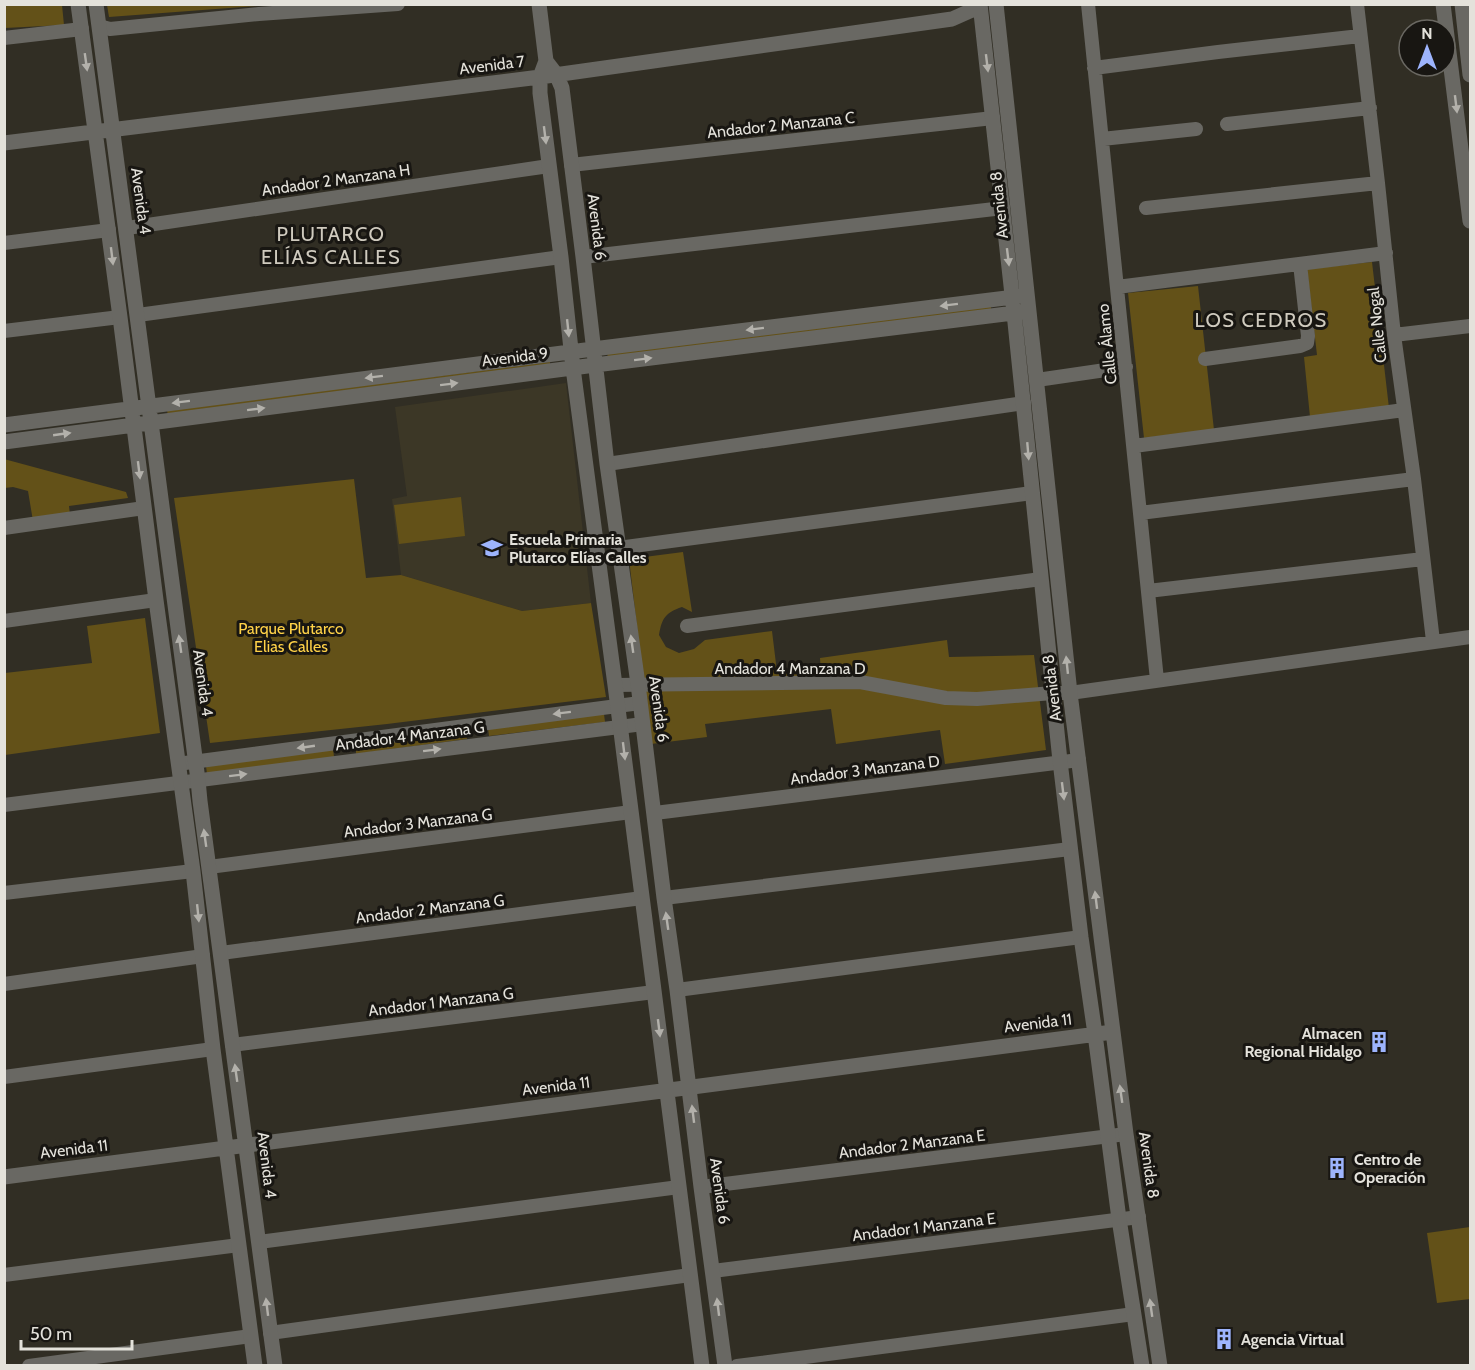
<svg xmlns="http://www.w3.org/2000/svg" width="1475" height="1370" font-family="Cabin,sans-serif">
  <rect width="100%" height="100%" fill="#312e24"/>
  <path fill="#3c3726" d="M566 383 591 603 522 611 401 575 392 499 407 496 395 407Z"/>
  <path fill="#635118" d="M5 5H62L64 25 5 28Z
    M107 5V4L269 5 109 17Z
    M1372 262 1389 408 1310 417 1304 357 1317 355 1307 269Z
    M1198 286 1214 430 1144 438 1128 293Z
    M991 306V311L608 358 607 352Z
    M550 362V367L168 416 167 410Z
    M4 459 126 492 128 498 69 506 70 515 33 521 28 491 13 487 5 488Z
    M354 479 366 578 401 575 522 611 591 603 606 697 387 724 210 743 174 498Z
    M461 497 465 536 399 544 394 505Z
    M683 552 692 612 682 607C665 613 662 618 659 635L666 647 679 653 694 649 705 640 772 631 777 672 821 674 820 658 947 640 949 657 1034 655 1046 750 945 764 940 730 836 744 831 709 705 724 707 737 651 744 629 559Z
    M145 618 160 733 5 755V673L92 663 87 626Z
    M604 714 605 722 489 736 488 728Z
    M466 731 467 739 356 754V746Z
    M333 748 334 757 207 774 206 766Z
    M1470 1227V1299L1437 1303 1427 1233Z"/>
  <g fill="none" stroke-linecap="round" stroke-linejoin="round">
    <path stroke="#696863" stroke-width="14" d="M1088 4C1110 230 1135 455 1157 680
      M1357 4 1378 183 1394 335 1414 479 1433 641
      M99 26 110 29 259 14 398 4
      M4 38 82 29
      M1094 68 1218 52 1360 36
      M1227 124 1370 108
      M1102 139 1196 129
      M571 165 993 118
      M1146 208 1378 183
      M127 228 549 166
      M4 243 109 230
      M583 257 1003 208
      M1117 287 1386 253
      M138 315 561 257
      M4 331 120 317
      M1394 335 1470 326
      M1205 359 1300 346 1307 343 1308 336 1300 264
      M1037 380 1126 367
      M1134 446 1404 410
      M607 464 1024 403
      M1140 513 1414 479
      M4 528 144 508
      M618 548 1032 493
      M1148 591 1423 559
      M4 621 156 600
      M687 626 1041 579
      M615 685 860 682 946 698 977 699 1053 693H1070L1470 637
      M185 763 640 703
      M4 805 643 724
      M655 813 1079 760
      M209 867 631 812
      M4 893 193 871
      M664 898 1070 849
      M221 953 642 898
      M4 984 203 956
      M677 990 1081 937
      M232 1045 654 992
      M4 1077 213 1049
      M701 1187 1126 1134
      M259 1242 679 1187
      M713 1271 1139 1217
      M4 1275 239 1245
      M270 1333 690 1275
      M29 1366 251 1336
      M737 1366 1134 1314"/>
    <path stroke="#696863" stroke-width="15" d="M78 4 120 317 156 600 193 871 213 1049 255 1366
      M96 4 198 780 200 801 275 1366
      M539 4 546 61 540 77V93L561 257 573 368 615 685 702 1366
      M980 4 1014 313 1060 761 1081 937 1095 1034 1119 1219 1142 1366
      M996 4 1070 693 1126 1134 1160 1366
      M1443 4 1470 221
      M1462 4 1470 75
      M546 61 556 74 562 88 583 257 607 464 638 684 664 898 677 990 701 1187 725 1366
      M4 143 540 77 952 19 970 11 980 5
      M4 425 593 349 1022 296
      M4 442 595 365 1022 312
      M4 1177 1105 1033"/>
  </g>
  <defs><path id="oneway-solid" d="M-6-.8H1V-3.2L6.5 0L1 3.2V.8H-6Z" transform="scale(1.5)"/></defs>
  <g fill="#b3b1ab">
    <use href="#oneway-solid" transform="translate(86 62) rotate(82)"/>
    <use href="#oneway-solid" transform="translate(987 63) rotate(83)"/>
    <use href="#oneway-solid" transform="translate(1456 104) rotate(83)"/>
    <use href="#oneway-solid" transform="translate(545 135) rotate(83)"/>
    <use href="#oneway-solid" transform="translate(112 256) rotate(83)"/>
    <use href="#oneway-solid" transform="translate(1008 257) rotate(83)"/>
    <use href="#oneway-solid" transform="translate(949 305) rotate(173)"/>
    <use href="#oneway-solid" transform="translate(568 328) rotate(84)"/>
    <use href="#oneway-solid" transform="translate(755 329) rotate(173)"/>
    <use href="#oneway-solid" transform="translate(643 359) rotate(-7)"/>
    <use href="#oneway-solid" transform="translate(374 377) rotate(173)"/>
    <use href="#oneway-solid" transform="translate(449 384) rotate(-7)"/>
    <use href="#oneway-solid" transform="translate(181 402) rotate(173)"/>
    <use href="#oneway-solid" transform="translate(256 409) rotate(-7)"/>
    <use href="#oneway-solid" transform="translate(62 434) rotate(-8)"/>
    <use href="#oneway-solid" transform="translate(1028 451) rotate(85)"/>
    <use href="#oneway-solid" transform="translate(139 470) rotate(83)"/>
    <use href="#oneway-solid" transform="translate(180 644) rotate(-98)"/>
    <use href="#oneway-solid" transform="translate(632 644) rotate(-98)"/>
    <use href="#oneway-solid" transform="translate(1067 665) rotate(-96)"/>
    <use href="#oneway-solid" transform="translate(562 713) rotate(173)"/>
    <use href="#oneway-solid" transform="translate(306 747) rotate(172)"/>
    <use href="#oneway-solid" transform="translate(432 750) rotate(-7)"/>
    <use href="#oneway-solid" transform="translate(624 751) rotate(83)"/>
    <use href="#oneway-solid" transform="translate(238 775) rotate(-7)"/>
    <use href="#oneway-solid" transform="translate(1063 791) rotate(83)"/>
    <use href="#oneway-solid" transform="translate(205 838) rotate(-98)"/>
    <use href="#oneway-solid" transform="translate(1096 900) rotate(-97)"/>
    <use href="#oneway-solid" transform="translate(198 913) rotate(84)"/>
    <use href="#oneway-solid" transform="translate(667 921) rotate(-98)"/>
    <use href="#oneway-solid" transform="translate(659 1028) rotate(83)"/>
    <use href="#oneway-solid" transform="translate(236 1073) rotate(-98)"/>
    <use href="#oneway-solid" transform="translate(1121 1094) rotate(-98)"/>
    <use href="#oneway-solid" transform="translate(693 1114) rotate(-97)"/>
    <use href="#oneway-solid" transform="translate(267 1307) rotate(-97)"/>
    <use href="#oneway-solid" transform="translate(718 1307) rotate(-97)"/>
    <use href="#oneway-solid" transform="translate(1151 1308) rotate(-98)"/>
  </g>
  <defs>
    <symbol id="school-bare" viewBox="-9 -9 18 18"><path d="M0-5L7-2L0 1L-7-2ZM-4 1L0 2.5L4 1V4Q0 6-4 4Z" fill="#9db4fd" stroke="#181612" stroke-width="2.5" paint-order="stroke"/></symbol>
    <symbol id="building-bare" viewBox="-9 -9 18 18"><path d="M-4-6H4V6H1V3H-1V6H-4ZM-2.5-4.3h1.7v1.8h-1.7ZM.8-4.3h1.7v1.8H.8ZM-2.5-1h1.7V.8h-1.7ZM.8-1h1.7V.8H.8Z" fill="#9db4fd" stroke="#181612" stroke-width="2.5" paint-order="stroke"/></symbol>
  </defs>
  <g fill-rule="evenodd">
    <use href="#school-bare" x="477" y="533" width="30" height="30"/>
    <use href="#building-bare" x="1364" y="1027" width="30" height="30"/>
    <use href="#building-bare" x="1322" y="1153" width="30" height="30"/>
    <use href="#building-bare" x="1209" y="1324" width="30" height="30"/>
  </g>
  <g text-anchor="middle" dominant-baseline="central" stroke-width="6" stroke-linejoin="round" paint-order="stroke">
    <g font-size="16" fill="#e4e2db" stroke="#181612">
      <text transform="translate(492 65) rotate(-7)">Avenida 7</text>
      <text transform="translate(781 125) rotate(-6)">Andador 2 Manzana C</text>
      <text transform="translate(336 180) rotate(-8)">Andador 2 Manzana H</text>
      <text transform="translate(141 201) rotate(82)">Avenida 4</text>
      <text transform="translate(999 205) rotate(-96)">Avenida 8</text>
      <text transform="translate(597 227) rotate(83)">Avenida 6</text>
      <text transform="translate(1377 325) rotate(-96)">Calle Nogal</text>
      <text transform="translate(1107 344) rotate(-96)">Calle Álamo</text>
      <text transform="translate(515 357) rotate(-7)">Avenida 9</text>
      <text x="790" y="668">Andador 4 Manzana D</text>
      <text transform="translate(203 683) rotate(82)">Avenida 4</text>
      <text transform="translate(1052 688) rotate(-97)">Avenida 8</text>
      <text transform="translate(659 709) rotate(82)">Avenida 6</text>
      <text transform="translate(410 736) rotate(-7)">Andador 4 Manzana G</text>
      <text transform="translate(865 770) rotate(-7)">Andador 3 Manzana D</text>
      <text transform="translate(418 823) rotate(-7)">Andador 3 Manzana G</text>
      <text transform="translate(430 909) rotate(-7)">Andador 2 Manzana G</text>
      <text transform="translate(441 1002) rotate(-7)">Andador 1 Manzana G</text>
      <text transform="translate(1038 1023) rotate(-7)">Avenida 11</text>
      <text transform="translate(556 1086) rotate(-7)">Avenida 11</text>
      <text transform="translate(912 1144) rotate(-7)">Andador 2 Manzana E</text>
      <text transform="translate(74 1149) rotate(-7)">Avenida 11</text>
      <text transform="translate(267 1165) rotate(83)">Avenida 4</text>
      <text transform="translate(1149 1165) rotate(82)">Avenida 8</text>
      <text transform="translate(720 1191) rotate(82)">Avenida 6</text>
      <text transform="translate(924 1227) rotate(-7)">Andador 1 Manzana E</text>
    </g>
    <g font-size="16" font-weight="bold" fill="#e4e2db" stroke="#181612" text-anchor="start">
      <text x="509" y="539">Escuela Primaria<tspan x="509" dy="18">Plutarco Elías Calles</tspan></text>
      <text x="1362" y="1033" text-anchor="end">Almacen<tspan x="1362" dy="18">Regional Hidalgo</tspan></text>
      <text x="1354" y="1159">Centro de<tspan x="1354" dy="18">Operación</tspan></text>
      <text x="1241" y="1339">Agencia Virtual</text>
    </g>
    <g font-size="16" fill="#ffd248" stroke="#181612">
      <text x="291" y="628">Parque Plutarco<tspan x="291" dy="18">Elias Calles</tspan></text>
    </g>
    <g font-size="20" letter-spacing="1.5" fill="#cfcabe" stroke="#181612">
      <text x="331" y="234">PLUTARCO<tspan x="331" dy="23">ELÍAS CALLES</tspan></text>
      <text x="1261" y="320">LOS CEDROS</text>
    </g>
  </g>
  <rect width="1475" height="1370" fill="none" stroke="#e4e2db" stroke-width="12"/>
  <g transform="translate(1427 48)"><circle r="28" fill="#181612" stroke="#6a6862" stroke-width="1.5"/>
  <path d="M0-4.5L10 22L0 15L-10 22Z" fill="#9db4fd"/>
  <text y="-9" font-size="16" font-weight="bold" text-anchor="middle" fill="#e4e2db">N</text>
  </g>
  <path d="M21 1340v9h111v-9" fill="none" stroke="#e4e2db" stroke-width="3"/>
  <text x="30" y="1340" font-size="18" fill="#e4e2db" stroke="#181612" stroke-width="4.5" paint-order="stroke">50 m</text>
</svg>
